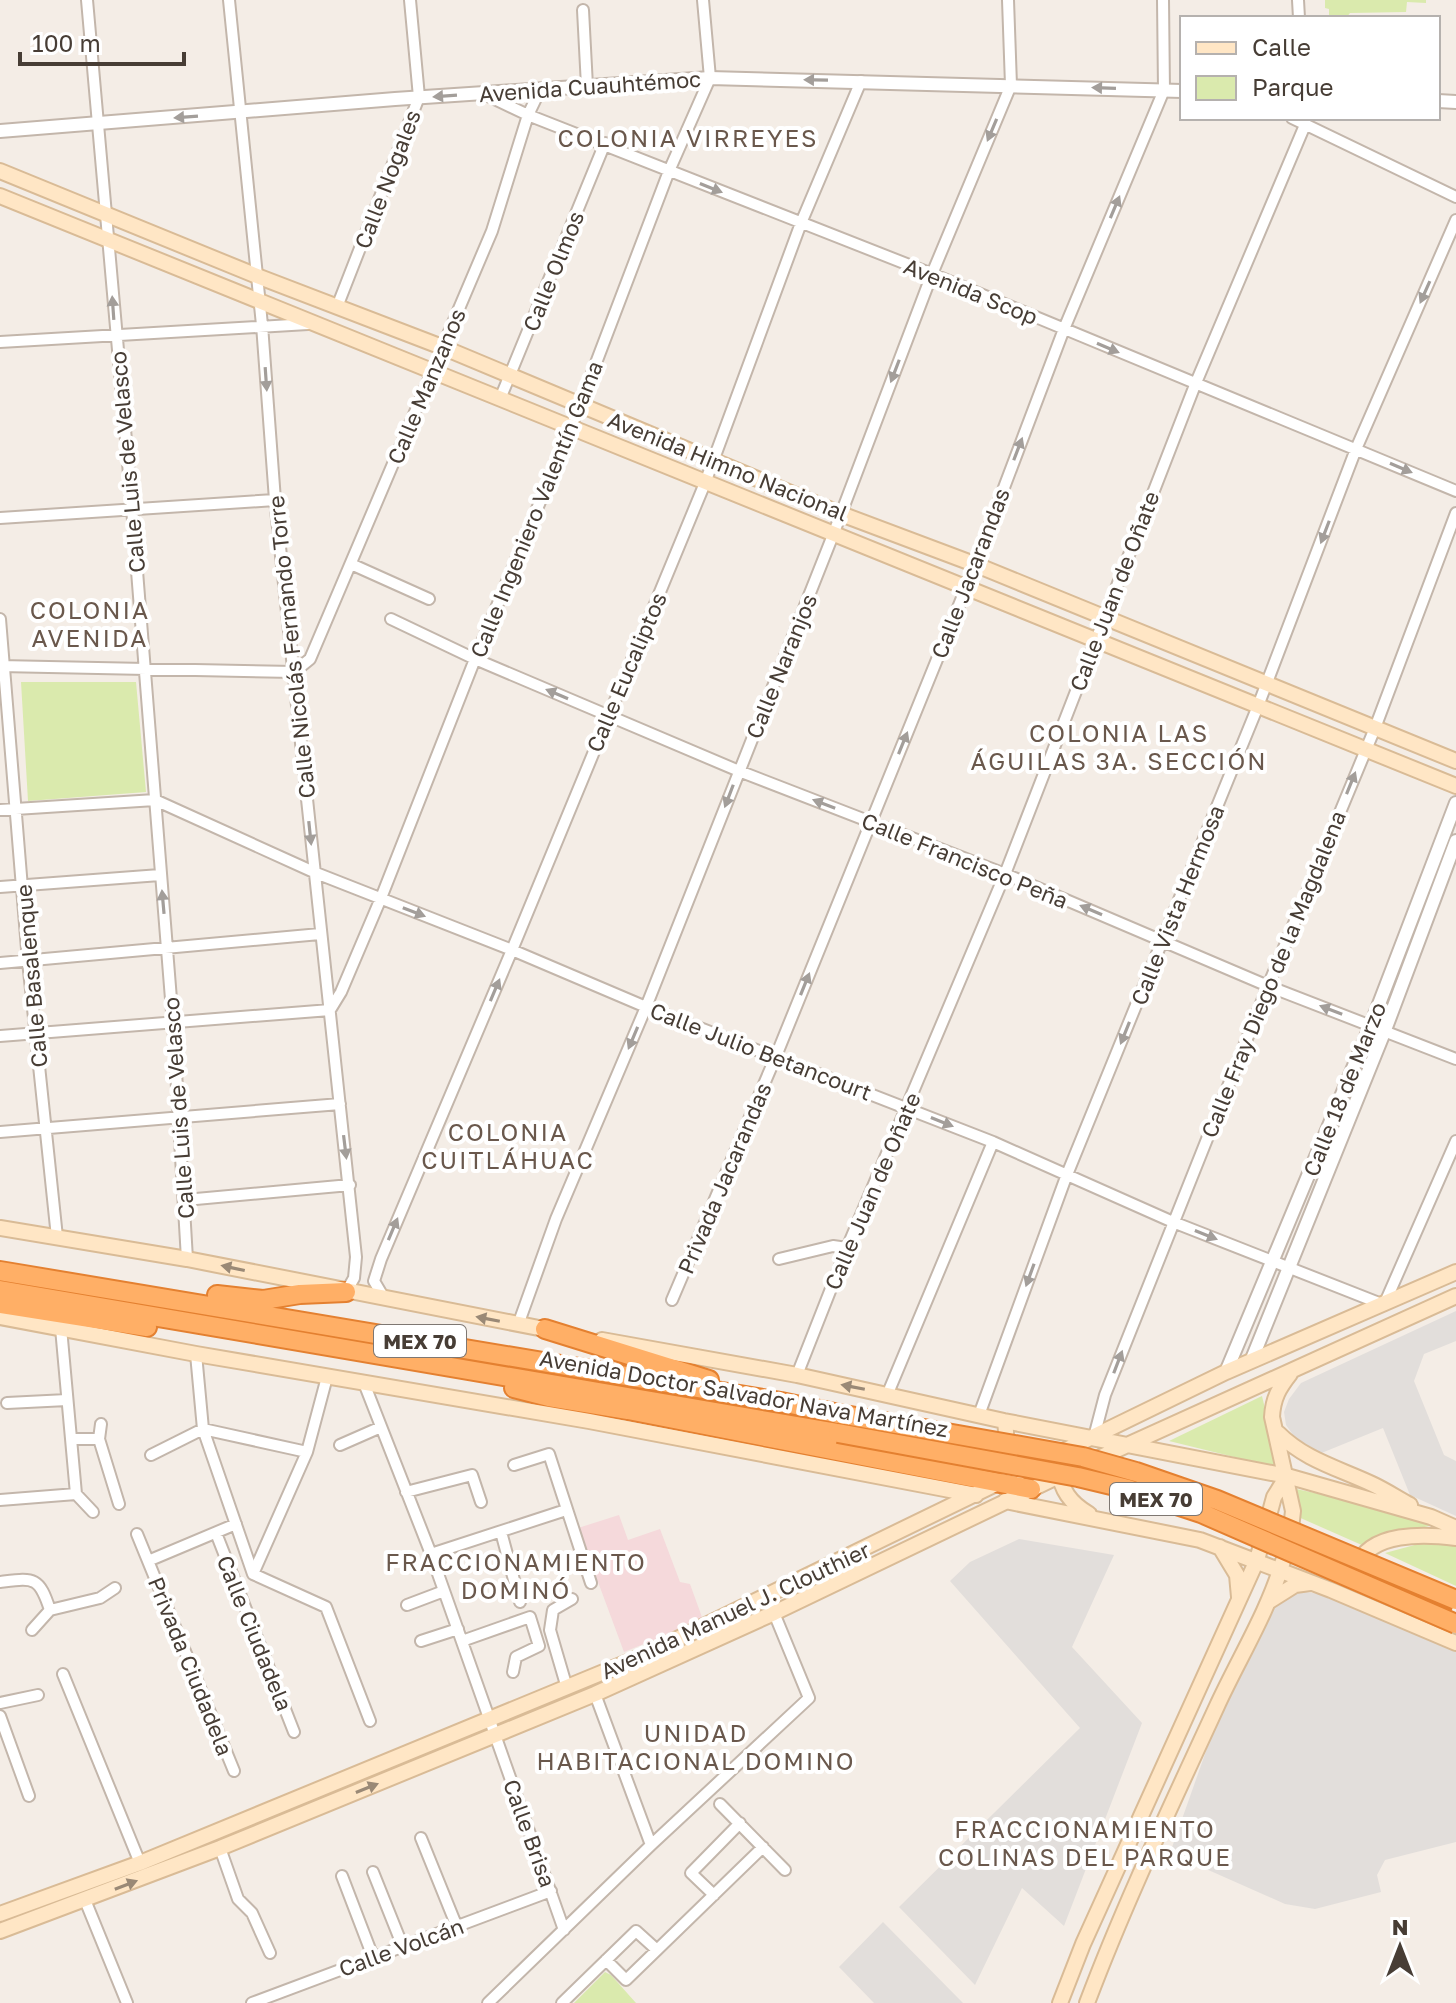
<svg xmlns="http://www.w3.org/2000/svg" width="1456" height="2003" font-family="'Golos Text',sans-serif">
  <rect width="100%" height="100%" fill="#f4ede6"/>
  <path fill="#f5d9db" d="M619 1515 628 1540 660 1529 680 1582 690 1584 703 1620 624 1652 578 1528Z"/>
  <path fill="#daeaad" d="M1325 0H1426V3L1407 2 1406 12 1350 13 1346 18 1329 17V9L1325 8Z
    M21 682H136L146 792 28 801Z
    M1262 1396 1279 1468 1169 1441Z
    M1296 1489 1363 1503 1434 1525 1391 1534 1364 1546 1296 1516Z
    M1422 1543 1456 1545V1586L1385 1553Z
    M605 1972 611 1975 636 2003H574Z"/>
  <path fill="#e2dedb" d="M1456 1311V1341L1424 1354 1414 1381 1444 1455 1456 1461V1516L1410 1495 1383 1428 1319 1454 1296 1439 1286 1425 1284 1412 1289 1399 1301 1383Z
    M1019 1539 1114 1555 1072 1647 1142 1723 1064 1926 1022 1888 975 1985 899 1907 1080 1728 950 1581 970 1562Z
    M1296 1591 1329 1595 1456 1651V1842L1385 1860 1377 1875 1381 1892 1315 1909 1285 1904 1170 1853 1222 1706 1272 1606Z
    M883 1922 963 2003H874L839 1967Z"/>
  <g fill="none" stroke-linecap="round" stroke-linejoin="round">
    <defs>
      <path id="minor" d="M87 0 132 508 174 1037 187 1259
        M229 0 262 325 275 500 356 1257 354 1278 346 1292
        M1298 0 1299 18
        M583 10 587 86
        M484 94 528 115 932 274 1456 491
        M1292 118 1456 197
        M337 307 419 97 410 0
        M0 342 308 324
        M500 399 605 143
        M0 518 275 500
        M351 564 429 599
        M0 619 28 961 57 1237
        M391 619 475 659 739 771 1005 874 1268 986 1456 1059
        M0 666 294 672 310 659 492 231 528 115 540 90
        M0 810 155 800 316 873 512 950 646 1007 993 1142 1173 1222 1384 1305 1456 1141
        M0 887 160 875
        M0 963 320 934
        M0 1036 330 1010 341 992 381 898 475 659 580 405 669 171 710 78 703 0
        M0 1132 340 1104
        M185 1200 350 1185
        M779 1259 833 1246 847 1248
        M384 1298 374 1281 381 1259 512 950 705 483 801 223 861 81
        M672 1300 776 1056 966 588 1064 329 1164 90 1163 0
        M518 1325 556 1219 646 1007 833 535 932 274 1011 85 1008 0
        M61 1328 76 1494
        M196 1354 203 1429 253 1574
        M797 1375 847 1248 1005 874 1195 385 1305 125 1304 118
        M364 1383 431 1554 564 1930
        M888 1393 993 1142
        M7 1403 67 1400
        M979 1415 1066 1177 1258 706 1356 449 1456 220
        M101 1424 99 1439 119 1504
        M1094 1437 1105 1395 1268 986 1375 728 1456 513
        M71 1439H99
        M340 1445 381 1427
        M151 1455 203 1429 307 1452
        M514 1465 549 1454 591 1583
        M406 1492 472 1475 481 1502
        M76 1494 93 1512
        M0 1500 76 1494
        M501 1532 520 1602
        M216 1533 294 1732
        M137 1534 234 1771
        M431 1554 566 1510
        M148 1561 236 1524
        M253 1574 307 1452 327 1377
        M253 1574 326 1607 370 1721
        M0 1582C34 1578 39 1576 50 1610
        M407 1605 444 1591
        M32 1630 50 1610 100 1598 115 1588
        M421 1641 458 1629
        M462 1641 530 1617 539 1646 516 1657 513 1672
        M63 1674 140 1863
        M567 1688 550 1630 553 1610 572 1599
        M595 1694 651 1845
        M0 1703 38 1695
        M0 1716 29 1796
        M720 1804 785 1870
        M421 1838 457 1927
        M220 1848 238 1899 252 1913 270 1953
        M373 1872 403 1947
        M342 1876 373 1957
        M714 1895 691 1873 740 1823
        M85 1900 127 2003
        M606 1960 626 1980 763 1847
        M252 2003 551 1891
        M488 2003 651 1845 809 1698 767 1596
        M562 2003 636 1931 657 1950"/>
      <path id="tertiary" d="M1438 101 1456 102
        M0 131 395 99 710 78 1182 91
        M1252 1359 1385 1030 1456 841
        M1226 1372 1371 1025 1456 803"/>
      <path id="secondary" d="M0 171 257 276 442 347 841 514 974 564 1456 761
        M0 196 1456 786
        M0 1228 187 1259 554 1331
        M0 1317 196 1354 589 1421 976 1495
        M602 1340 797 1375 1004 1421 1287 1476 1431 1517 1456 1528
        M1278 1433C1305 1460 1338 1468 1372 1484 1385 1490 1397 1498 1410 1505
        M945 1468C973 1470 1016 1454 1004 1421
        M1058 1468C1061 1490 1070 1503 1089 1514
        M1005 1501 1200 1540 1331 1590 1456 1643
        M1290 1537 1293 1511 1272 1417C1273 1398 1279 1388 1290 1374
        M1220 1547 1237 1575 1239 1597
        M1357 1567C1369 1531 1426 1534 1456 1538
        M1268 1602 1295 1585 1310 1583
        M0 1914 140 1863 640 1657 1226 1372 1456 1272
        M0 1931 220 1848 595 1694 774 1613 1059 1476 1456 1296
        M1060 2003 1083 1944 1257 1560 1274 1497 1287 1476
        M1087 2003C1125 1902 1172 1804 1217 1706 1239 1658 1268 1612 1283 1561"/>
      <path id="motorway" d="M0 1271 781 1402 839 1414
        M0 1290 838 1433
        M217 1295 263 1300 300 1294 346 1292
        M0 1304 147 1327
        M545 1329 709 1380
        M514 1388 549 1397 628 1410 1031 1489"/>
    </defs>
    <use href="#minor" stroke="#c3b6ab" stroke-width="14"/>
    <use href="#tertiary" stroke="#c3b6ab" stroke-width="16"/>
    <use href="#secondary" stroke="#d9bb96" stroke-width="18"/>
    <use href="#motorway" stroke="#e48030" stroke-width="22"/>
    <use href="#minor" stroke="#fff" stroke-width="10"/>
    <use href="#tertiary" stroke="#fff" stroke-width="12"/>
    <use href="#secondary" stroke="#ffe6c5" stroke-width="14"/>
    <use href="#motorway" stroke="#ffaf66" stroke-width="18"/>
    <defs>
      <path id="motorway-bridge" d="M839 1414 1083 1457 1136 1472 1217 1500 1456 1600
        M838 1433 1078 1477 1128 1489 1201 1513 1456 1624"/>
    </defs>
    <use href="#motorway-bridge" stroke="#e48030" stroke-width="22" stroke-linecap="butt"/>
    <use href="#motorway-bridge" stroke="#ffaf66" stroke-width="18"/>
  </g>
  <defs><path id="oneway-solid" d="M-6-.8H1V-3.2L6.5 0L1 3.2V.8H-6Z" transform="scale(2)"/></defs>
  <g fill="#a39e9a">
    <use href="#oneway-solid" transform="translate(816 80) rotate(-179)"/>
    <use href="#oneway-solid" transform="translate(1104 88) rotate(-178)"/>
    <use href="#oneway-solid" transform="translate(445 96) rotate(176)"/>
    <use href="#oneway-solid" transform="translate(186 117) rotate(176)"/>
    <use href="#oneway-solid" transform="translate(992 130) rotate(113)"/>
    <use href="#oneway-solid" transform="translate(711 188) rotate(22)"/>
    <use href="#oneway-solid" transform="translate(1115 207) rotate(-67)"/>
    <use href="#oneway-solid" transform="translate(1425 292) rotate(114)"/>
    <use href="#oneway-solid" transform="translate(113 308) rotate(-94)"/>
    <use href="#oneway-solid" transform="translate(1108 348) rotate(23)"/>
    <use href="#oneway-solid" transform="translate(895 371) rotate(111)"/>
    <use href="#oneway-solid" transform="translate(266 379) rotate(86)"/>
    <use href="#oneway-solid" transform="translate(1018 449) rotate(-69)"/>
    <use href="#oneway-solid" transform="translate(1401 468) rotate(23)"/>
    <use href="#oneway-solid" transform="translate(1325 532) rotate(111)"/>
    <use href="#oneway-solid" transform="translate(557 694) rotate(-157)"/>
    <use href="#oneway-solid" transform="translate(903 743) rotate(-68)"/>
    <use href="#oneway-solid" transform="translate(1351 783) rotate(-68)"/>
    <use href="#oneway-solid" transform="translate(729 796) rotate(111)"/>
    <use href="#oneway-solid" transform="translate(824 804) rotate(-159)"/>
    <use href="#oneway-solid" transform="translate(310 833) rotate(84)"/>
    <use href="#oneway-solid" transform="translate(163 902) rotate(-95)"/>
    <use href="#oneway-solid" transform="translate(1091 910) rotate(-157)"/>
    <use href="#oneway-solid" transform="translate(414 912) rotate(21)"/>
    <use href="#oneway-solid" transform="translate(805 984) rotate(-68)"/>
    <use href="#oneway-solid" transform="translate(495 990) rotate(-67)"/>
    <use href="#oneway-solid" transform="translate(1331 1010) rotate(-159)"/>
    <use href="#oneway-solid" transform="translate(1125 1033) rotate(112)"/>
    <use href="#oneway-solid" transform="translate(633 1038) rotate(113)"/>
    <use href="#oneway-solid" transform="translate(942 1122) rotate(22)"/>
    <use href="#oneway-solid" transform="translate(345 1147) rotate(83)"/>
    <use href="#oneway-solid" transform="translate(393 1229) rotate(-67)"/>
    <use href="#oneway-solid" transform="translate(1206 1235) rotate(22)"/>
    <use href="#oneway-solid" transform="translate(1030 1275) rotate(110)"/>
    <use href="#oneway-solid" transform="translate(1118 1362) rotate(-69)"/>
  </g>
  <g fill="#9a8976">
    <use href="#oneway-solid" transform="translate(233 1268) rotate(-168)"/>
    <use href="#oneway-solid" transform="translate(488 1319) rotate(-169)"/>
    <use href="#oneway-solid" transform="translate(853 1387) rotate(-169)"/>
    <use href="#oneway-solid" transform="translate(367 1788) rotate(-22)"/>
    <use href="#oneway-solid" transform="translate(126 1885) rotate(-21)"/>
  </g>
  <g text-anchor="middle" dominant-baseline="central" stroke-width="8" stroke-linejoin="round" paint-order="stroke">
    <g fill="#fff" stroke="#7e7772" stroke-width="2">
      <rect x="374" y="1325" width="92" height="32" rx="6"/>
      <rect x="1110" y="1483" width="92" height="32" rx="6"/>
    </g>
    <g font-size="20" font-weight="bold" fill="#473d35">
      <text x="420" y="1341">MEX 70</text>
      <text x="1156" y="1499">MEX 70</text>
    </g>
    <g font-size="22" fill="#473d35" stroke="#fff">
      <text transform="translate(590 86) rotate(-4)">Avenida Cuauhtémoc</text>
      <text transform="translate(387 179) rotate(-69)">Calle Nogales</text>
      <text transform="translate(553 271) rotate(-68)">Calle Olmos</text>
      <text transform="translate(971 291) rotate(22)">Avenida Scop</text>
      <text transform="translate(426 386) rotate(-67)">Calle Manzanos</text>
      <text transform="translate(127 462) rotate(-95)">Calle Luis de Velasco</text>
      <text transform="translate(728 466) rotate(22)">Avenida Himno Nacional</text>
      <text transform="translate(536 509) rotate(-68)">Calle Ingeniero Valentín Gama</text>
      <text transform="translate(970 573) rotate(-69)">Calle Jacarandas</text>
      <text transform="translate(1114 591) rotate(-69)">Calle Juan de Oñate</text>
      <text transform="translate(291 647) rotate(-96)">Calle Nicolás Fernando Torre</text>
      <text transform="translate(781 666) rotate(-68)">Calle Naranjos</text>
      <text transform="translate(626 672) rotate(-67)">Calle Eucaliptos</text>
      <text transform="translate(965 860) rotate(22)">Calle Francisco Peña</text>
      <text transform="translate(1177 905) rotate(-68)">Calle Vista Hermosa</text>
      <text transform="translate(1273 974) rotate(-68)">Calle Fray Diego de la Magdalena</text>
      <text transform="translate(31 976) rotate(-95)">Calle Basalenque</text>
      <text transform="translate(761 1051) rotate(21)">Calle Julio Betancourt</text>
      <text transform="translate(1344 1089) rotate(-68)">Calle 18 de Marzo</text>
      <text transform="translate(178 1108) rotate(-94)">Calle Luis de Velasco</text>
      <text transform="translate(724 1178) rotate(-67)">Privada Jacarandas</text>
      <text transform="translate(872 1191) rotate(-67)">Calle Juan de Oñate</text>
      <text transform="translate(744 1393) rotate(10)">Avenida Doctor Salvador Nava Martínez</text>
      <text transform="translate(735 1610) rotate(-25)">Avenida Manuel J. Clouthier</text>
      <text transform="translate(255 1633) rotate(68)">Calle Ciudadela</text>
      <text transform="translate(191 1666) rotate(68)">Privada Ciudadela</text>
      <text transform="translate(530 1833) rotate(70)">Calle Brisa</text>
      <text transform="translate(401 1947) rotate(-20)">Calle Volcán</text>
    </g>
    <g font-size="24" letter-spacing="2" fill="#6a584c" stroke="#fff">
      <text x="688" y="137">COLONIA VIRREYES</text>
      <text x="90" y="609">COLONIA<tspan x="90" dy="28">AVENIDA</tspan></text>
      <text x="1119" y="732">COLONIA LAS<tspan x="1119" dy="28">ÁGUILAS 3A. SECCIÓN</tspan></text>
      <text x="508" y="1131">COLONIA<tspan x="508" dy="28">CUITLÁHUAC</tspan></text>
      <text x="516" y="1561">FRACCIONAMIENTO<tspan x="516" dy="28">DOMINÓ</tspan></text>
      <text x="696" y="1732">UNIDAD<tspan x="696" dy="28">HABITACIONAL DOMINO</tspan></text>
      <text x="1085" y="1828">FRACCIONAMIENTO<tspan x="1085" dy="28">COLINAS DEL PARQUE</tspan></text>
    </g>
  </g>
  <rect x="1180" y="16" width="260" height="104" fill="#ffffff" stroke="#b5b1ae" stroke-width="2"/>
  <rect x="1196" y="42" width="40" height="12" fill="#ffe6c5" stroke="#b5b1ae" stroke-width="2"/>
  <text x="1252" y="56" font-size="24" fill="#473d35">Calle</text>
  <rect x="1196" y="76" width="40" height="24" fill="#daeaad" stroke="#b5b1ae" stroke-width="2"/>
  <text x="1252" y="96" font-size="24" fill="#473d35">Parque</text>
  <g transform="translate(1400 1947)" stroke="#ffffff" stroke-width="6" paint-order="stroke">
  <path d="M0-6L14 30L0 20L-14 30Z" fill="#473d35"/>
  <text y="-12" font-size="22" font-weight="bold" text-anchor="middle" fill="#473d35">N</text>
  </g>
  <path d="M20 52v12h164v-12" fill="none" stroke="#473d35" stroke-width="4"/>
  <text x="32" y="52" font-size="24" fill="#473d35" stroke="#ffffff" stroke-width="6" paint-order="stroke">100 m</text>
</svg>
